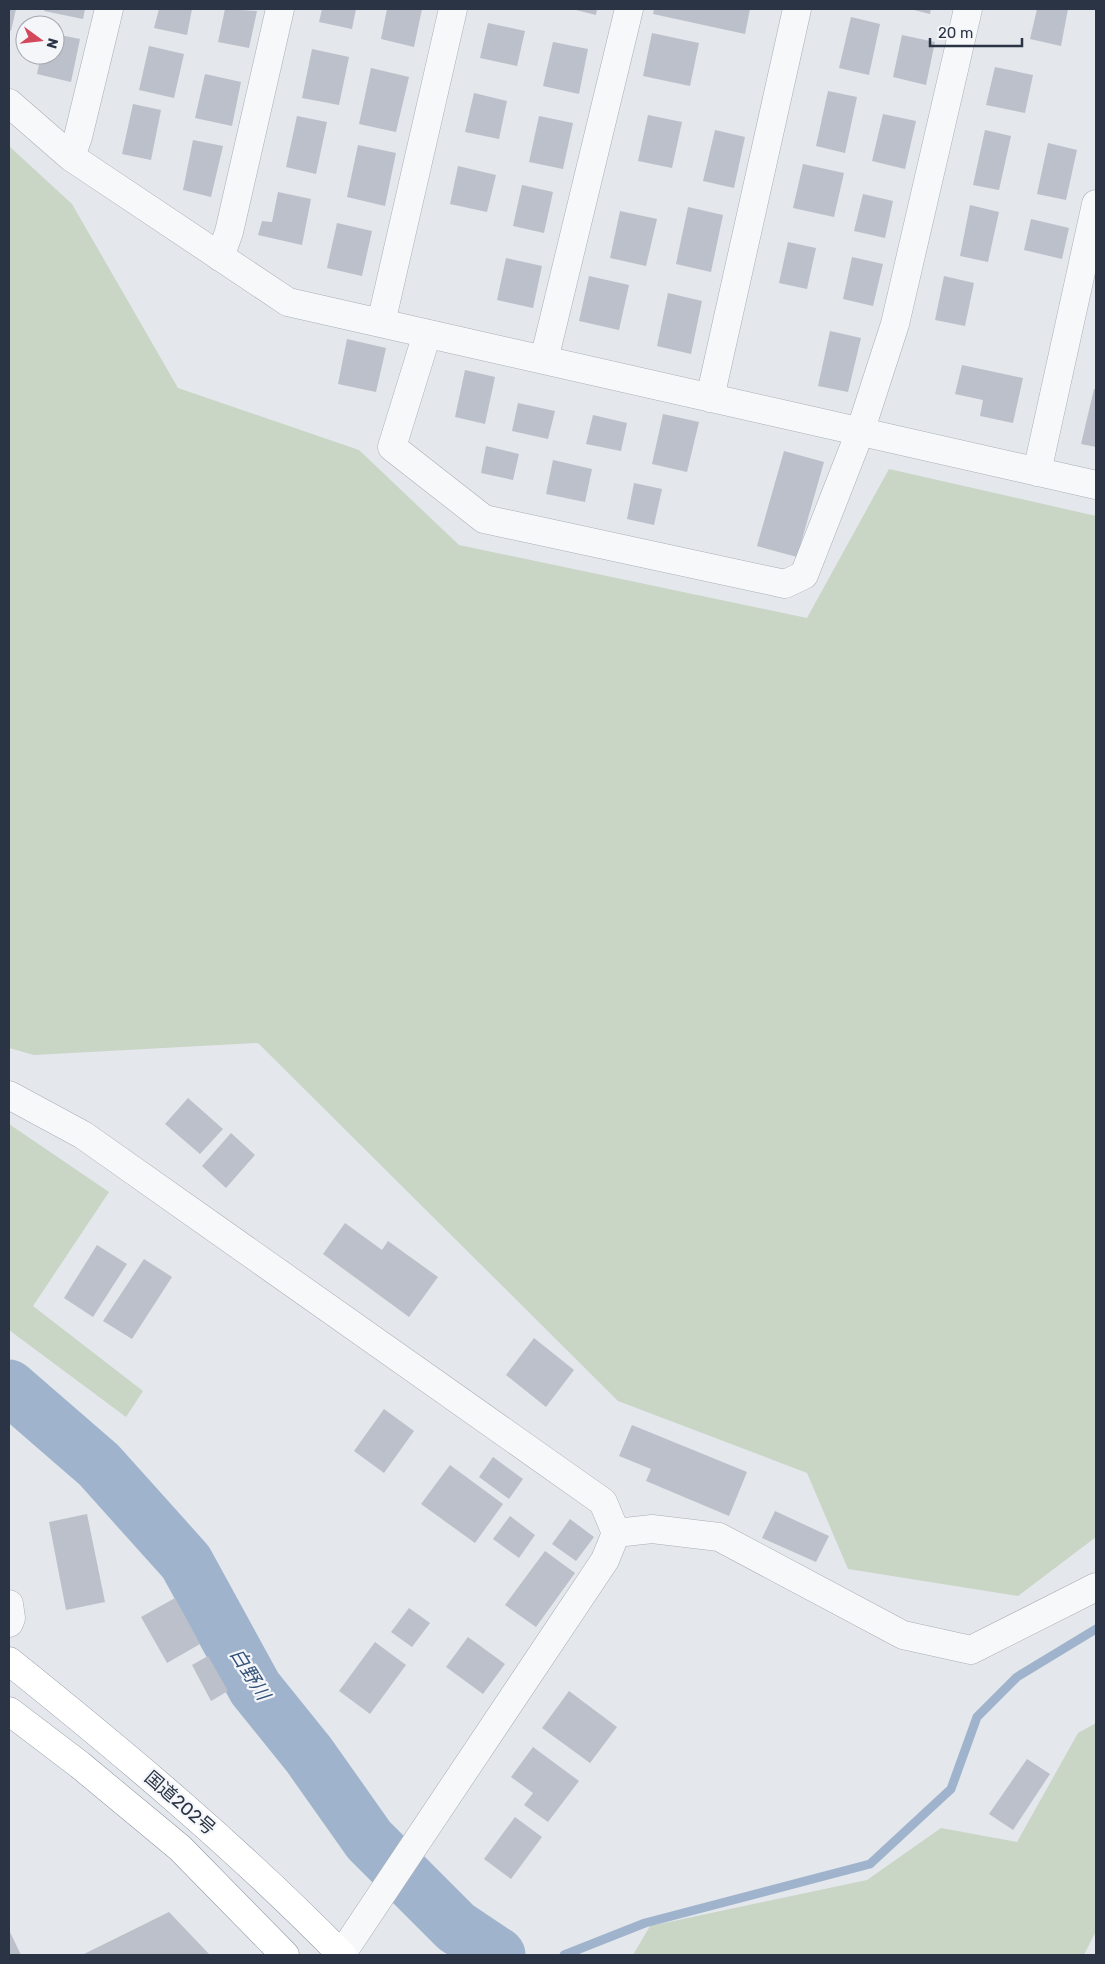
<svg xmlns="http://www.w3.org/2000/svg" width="1105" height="1964" font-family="Rubik,'Noto Sans JP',sans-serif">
  <rect width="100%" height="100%" fill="#e4e7ec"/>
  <path fill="#c9d6c5" d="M9 146 72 204 178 388 359 450 459 545 807 618 889 469 1096 516V1537L1018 1596 848 1569 807 1473 618 1401 258 1043 34 1055 9 1048Z
    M9 1124 109 1192 33 1306 143 1391 126 1417 9 1330Z
    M1096 1723V1931L1084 1955H633L650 1926 867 1880 941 1828 1017 1842 1078 1733Z"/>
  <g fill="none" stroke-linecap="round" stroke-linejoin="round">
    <path stroke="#9fb4cc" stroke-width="9" d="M564 1955 645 1923 870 1864 951 1789 977 1717 1017 1677 1096 1629"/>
    <path stroke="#9fb4cc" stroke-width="55" d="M9 1387 99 1465 186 1562 255 1688 309 1755 369 1840 456 1927 498 1955"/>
  </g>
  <path fill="#bbc0ca" d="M9 9H16L11 31 9 30Z
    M45 9H85L83 19 44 11Z
    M159 9H192L187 35 154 28Z
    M225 9 257 11 249 48 218 42Z
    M322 9H356L352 29 319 22Z
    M387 9H422L414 47 381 39Z
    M572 9H597L596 15Z
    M654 9H750L745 34 653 14Z
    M910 9H931L930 14Z
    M1037 9H1068L1061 46 1030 39Z
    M851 17 880 24 869 75 839 68Z
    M488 23 525 31 517 66 480 58Z
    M652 33 699 43 690 86 643 76Z
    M55 34 80 39 71 82 37 74 41 55H55Z
    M902 35 935 42 926 85 893 77Z
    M553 42 588 49 579 94 543 86Z
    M149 46 184 54 174 98 139 90Z
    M312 49 349 57 339 105 302 98Z
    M995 67 1033 75 1025 113 986 105Z
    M371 68 409 77 396 132 359 124Z
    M205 74 241 82 232 126 195 118Z
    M828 91 857 97 845 153 816 146Z
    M474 93 507 101 499 139 465 132Z
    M133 104 161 110 151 160 122 154Z
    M883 114 916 121 905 169 872 161Z
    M648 115 682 122 672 168 638 161Z
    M297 116 327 122 316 174 286 167Z
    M539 116 573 123 563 169 529 162Z
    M715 130 745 137 734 188 703 181Z
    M985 130 1011 136 999 190 973 185Z
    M193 140 223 146 211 197 183 190Z
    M1048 143 1077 150 1066 200 1037 194Z
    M358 145 396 153 385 206 347 197Z
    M803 164 844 173 834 217 793 208Z
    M458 166 496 175 487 212 450 204Z
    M522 185 553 192 544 233 513 226Z
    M278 192 311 199 302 245 258 235 262 221 272 222Z
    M863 194 893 201 885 238 854 231Z
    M970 205 999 212 988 262 960 256Z
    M688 207 723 215 711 272 676 264Z
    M620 211 657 219 646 266 610 258Z
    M1031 219 1069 228 1062 259 1024 250Z
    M337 223 372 231 362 276 327 268Z
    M788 242 816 248 807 289 779 283Z
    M852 257 883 264 873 306 843 299Z
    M506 258 542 266 533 308 497 300Z
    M589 276 629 285 619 330 579 321Z
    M944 276 974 283 965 326 935 320Z
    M668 293 702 301 691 354 657 346Z
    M830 331 861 338 848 392 818 386Z
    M347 339 386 348 376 392 338 384Z
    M962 365 1023 378 1013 423 980 416 983 400 955 394Z
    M465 370 495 377 485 424 455 417Z
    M1094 389H1096V447L1081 444Z
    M518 403 555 411 548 439 512 431Z
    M663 414 699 422 687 472 652 464Z
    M593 415 627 423 621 451 586 444Z
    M486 446 519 454 513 480 481 473Z
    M784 451 824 462 797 557 757 546Z
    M553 460 592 469 585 502 546 494Z
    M634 483 662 489 654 525 627 519Z
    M188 1098 223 1129 200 1154 165 1124Z
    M231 1133 255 1155 226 1188 202 1166Z
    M345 1223 382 1250 388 1241 438 1277 409 1317 323 1254Z
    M97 1245 127 1264 93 1317 64 1298Z
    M144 1259 172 1277 132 1339 103 1321Z
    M534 1338 574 1370 546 1407 506 1375Z
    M384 1409 414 1431 384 1473 354 1451Z
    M632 1425 747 1472 729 1516 646 1481 651 1469 619 1456Z
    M493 1457 523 1479 509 1499 479 1477Z
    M450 1465 503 1504 475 1543 421 1504Z
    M775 1511 829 1536 816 1562 762 1538Z
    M87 1514 105 1602 66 1610 49 1522Z
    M510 1516 535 1535 519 1558 493 1539Z
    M570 1519 594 1537 576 1561 552 1544Z
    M545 1551 575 1573 536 1627 505 1605Z
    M175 1598 200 1644 167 1663 141 1617Z
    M409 1608 430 1623 412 1647 391 1632Z
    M468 1637 505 1664 483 1694 446 1667Z
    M375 1642 406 1665 370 1714 339 1691Z
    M208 1656 228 1691 211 1701 192 1665Z
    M569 1691 617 1727 590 1763 542 1728Z
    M533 1747 579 1781 548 1822 524 1805 533 1793 511 1777Z
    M1027 1759 1050 1774 1013 1830 989 1814Z
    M515 1817 542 1837 511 1879 484 1859Z
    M169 1912 210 1955H82Z
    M9 1930 21 1955H9Z"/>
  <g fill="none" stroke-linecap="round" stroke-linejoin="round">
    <defs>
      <path id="street" d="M9 103 71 157 288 302 1096 485
        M71 157 78 137 109 9
        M220 257 229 232 280 9
        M381 323 453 9
        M427 334 392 447 484 519 785 584 804 575 860 432 895 324 968 9
        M544 360 629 9
        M710 398 797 9
        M1037 472 1096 204
        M9 1095 83 1135 603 1502 616 1533 605 1560 341 1955
        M616 1533 652 1529 719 1537 903 1635 971 1650 1096 1587
        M9 1604 11 1618 9 1623"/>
      <path id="highway" d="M9 1661C125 1754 238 1849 342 1955
        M9 1711 80 1765 180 1848 285 1955"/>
    </defs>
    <use href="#street" stroke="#a9aeb7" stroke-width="29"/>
    <use href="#highway" stroke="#8b94a3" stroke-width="29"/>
    <use href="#street" stroke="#f7f8fa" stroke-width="28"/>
    <use href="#highway" stroke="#fff" stroke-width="28"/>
  </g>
  <g text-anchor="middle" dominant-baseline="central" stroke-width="4.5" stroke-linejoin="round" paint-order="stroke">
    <g font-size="18" fill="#2b3445" stroke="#f4f6f9">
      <text transform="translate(180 1803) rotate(41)">国道202号</text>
    </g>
    <g font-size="19" font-style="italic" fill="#34527a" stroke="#f4f6f9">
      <text transform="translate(250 1674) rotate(58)">白野川</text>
    </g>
  </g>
  <rect width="1105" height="1964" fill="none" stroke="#2b3445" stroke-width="20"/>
  <g transform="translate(40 40) rotate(105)"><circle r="24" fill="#f4f6f9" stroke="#a4a8b1"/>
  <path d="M0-4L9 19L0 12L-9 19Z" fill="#d1495b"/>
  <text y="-8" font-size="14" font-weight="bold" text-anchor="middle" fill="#2b3445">N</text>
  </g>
  <path d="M930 38v8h92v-8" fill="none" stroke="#2b3445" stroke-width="2.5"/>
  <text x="938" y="38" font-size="15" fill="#2b3445" stroke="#f4f6f9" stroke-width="4" paint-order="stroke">20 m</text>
</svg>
